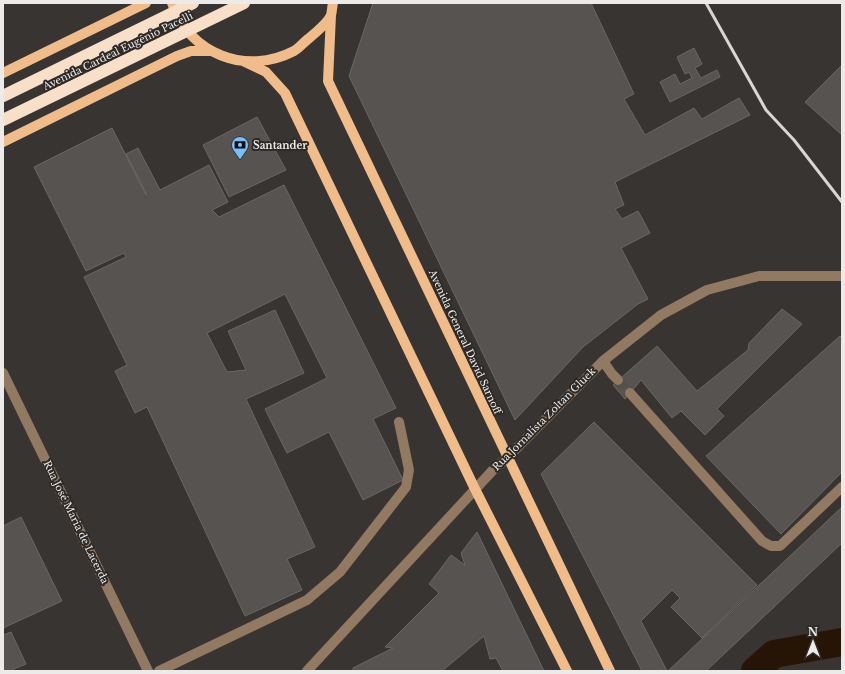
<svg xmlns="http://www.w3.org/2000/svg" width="845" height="674" font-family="'Libre Baskerville',serif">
  <rect width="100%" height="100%" fill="#383431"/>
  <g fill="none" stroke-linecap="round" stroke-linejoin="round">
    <path stroke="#261504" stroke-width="28" d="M755 671 774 654 842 642"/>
  </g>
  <path fill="#575350" stroke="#6b6763" d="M373 3H591L634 94 624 99 645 135 694 108 702 119 739 98 750 115 615 182 624 205 615 209 622 219 638 211 650 233 621 248 648 299 638 304 583 347 515 420 349 76Z
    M694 48 702 64 695 68 701 78 717 70 720 77 670 102 660 82 675 74 680 84 692 78 689 72 685 74 677 57Z
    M842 65V135L805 102Z
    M257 117 286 170 229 197 203 145Z
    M112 128 146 195H147L126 154 138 148 160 190 209 165 228 202 212 210 219 217 284 185 396 408 373 419 403 480 363 500 329 432 287 453 265 409 327 378 285 294 207 333 227 372 246 370 228 331 275 310 304 373 246 399 315 547 287 559 302 590 245 616 147 407 135 413 115 371 127 365 84 277 126 257 124 253 86 271 34 167Z
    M782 309 802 324 717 409 724 416 705 435 681 411 672 418 641 380 625 399 613 385 657 346 697 391 748 350 749 343Z
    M840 336 842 338V472L781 534 706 456Z
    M594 422 757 585 702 638 671 607 680 598 672 590 641 621 667 671H642L541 474Z
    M842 507V543L706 671H668Z
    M21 517 62 601 3 628V526Z
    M477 532 544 671H503L496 658 490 659 484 636 442 671H353V668L393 648 385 647 439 593 429 584 451 555 465 565 461 553Z
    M11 632 26 664 9 671H3V635Z"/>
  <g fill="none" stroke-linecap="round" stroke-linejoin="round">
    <path stroke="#534f4d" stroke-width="10" stroke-dasharray="10 5" stroke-linecap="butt" d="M618 380 630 393"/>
    <path stroke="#927961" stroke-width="10" d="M603 361 612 374 618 380
      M3 373 148 671
      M630 393 762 541 771 546H780L842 487
      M159 671 307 600 340 572 406 487 409 470 399 422
      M307 671 493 470 507 458 603 361 661 315 707 290 759 276H842"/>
    <path stroke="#efbc8a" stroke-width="10" d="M172 3C189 54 246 76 294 51 299 48 303 43 308 39 314 34 328 23 331 15 332 12 332 7 333 3
      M331 15 328 81 610 671
      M243 61 266 72 285 93 475 489 567 671
      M3 73 146 3
      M3 142 177 56 191 51H210"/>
    <path stroke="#d8d5d3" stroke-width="3" d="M706 3 766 110 794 140 842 202"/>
    <path stroke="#f7dfc8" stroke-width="12" d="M3 96 193 3
      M3 120 244 3"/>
  </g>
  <defs>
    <symbol id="bank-pin" viewBox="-11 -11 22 30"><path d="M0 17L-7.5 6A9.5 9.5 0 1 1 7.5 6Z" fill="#7abef8" stroke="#2e2a27"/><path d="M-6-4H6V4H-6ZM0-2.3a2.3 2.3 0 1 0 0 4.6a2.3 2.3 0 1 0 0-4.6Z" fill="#111"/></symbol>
  </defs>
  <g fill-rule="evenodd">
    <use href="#bank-pin" x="230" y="135" width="20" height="27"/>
  </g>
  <g text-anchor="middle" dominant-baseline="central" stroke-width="4" stroke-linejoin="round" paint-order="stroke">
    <g font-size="10" fill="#edebe9" stroke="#2e2a27">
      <text transform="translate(118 51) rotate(-26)">Avenida Cardeal Eugênio Pacelli</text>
      <text transform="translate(465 342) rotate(65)">Avenida General David Sarnoff</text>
      <text transform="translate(544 419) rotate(-45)">Rua Jornalista Zoltan Gluek</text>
      <text transform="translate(76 522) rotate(64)">Rua José Maria de Lacerda</text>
    </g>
    <g font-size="10" font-weight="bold" fill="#edebe9" stroke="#2e2a27" text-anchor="start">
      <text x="253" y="145">Santander</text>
    </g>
  </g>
  <rect width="845" height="674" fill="none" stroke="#edebe9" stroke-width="8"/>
  <g transform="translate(813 642)" stroke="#2e2a27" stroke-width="3" paint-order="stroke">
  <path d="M0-3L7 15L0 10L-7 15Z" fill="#edebe9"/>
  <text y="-6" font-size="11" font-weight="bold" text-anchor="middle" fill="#edebe9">N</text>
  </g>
</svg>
